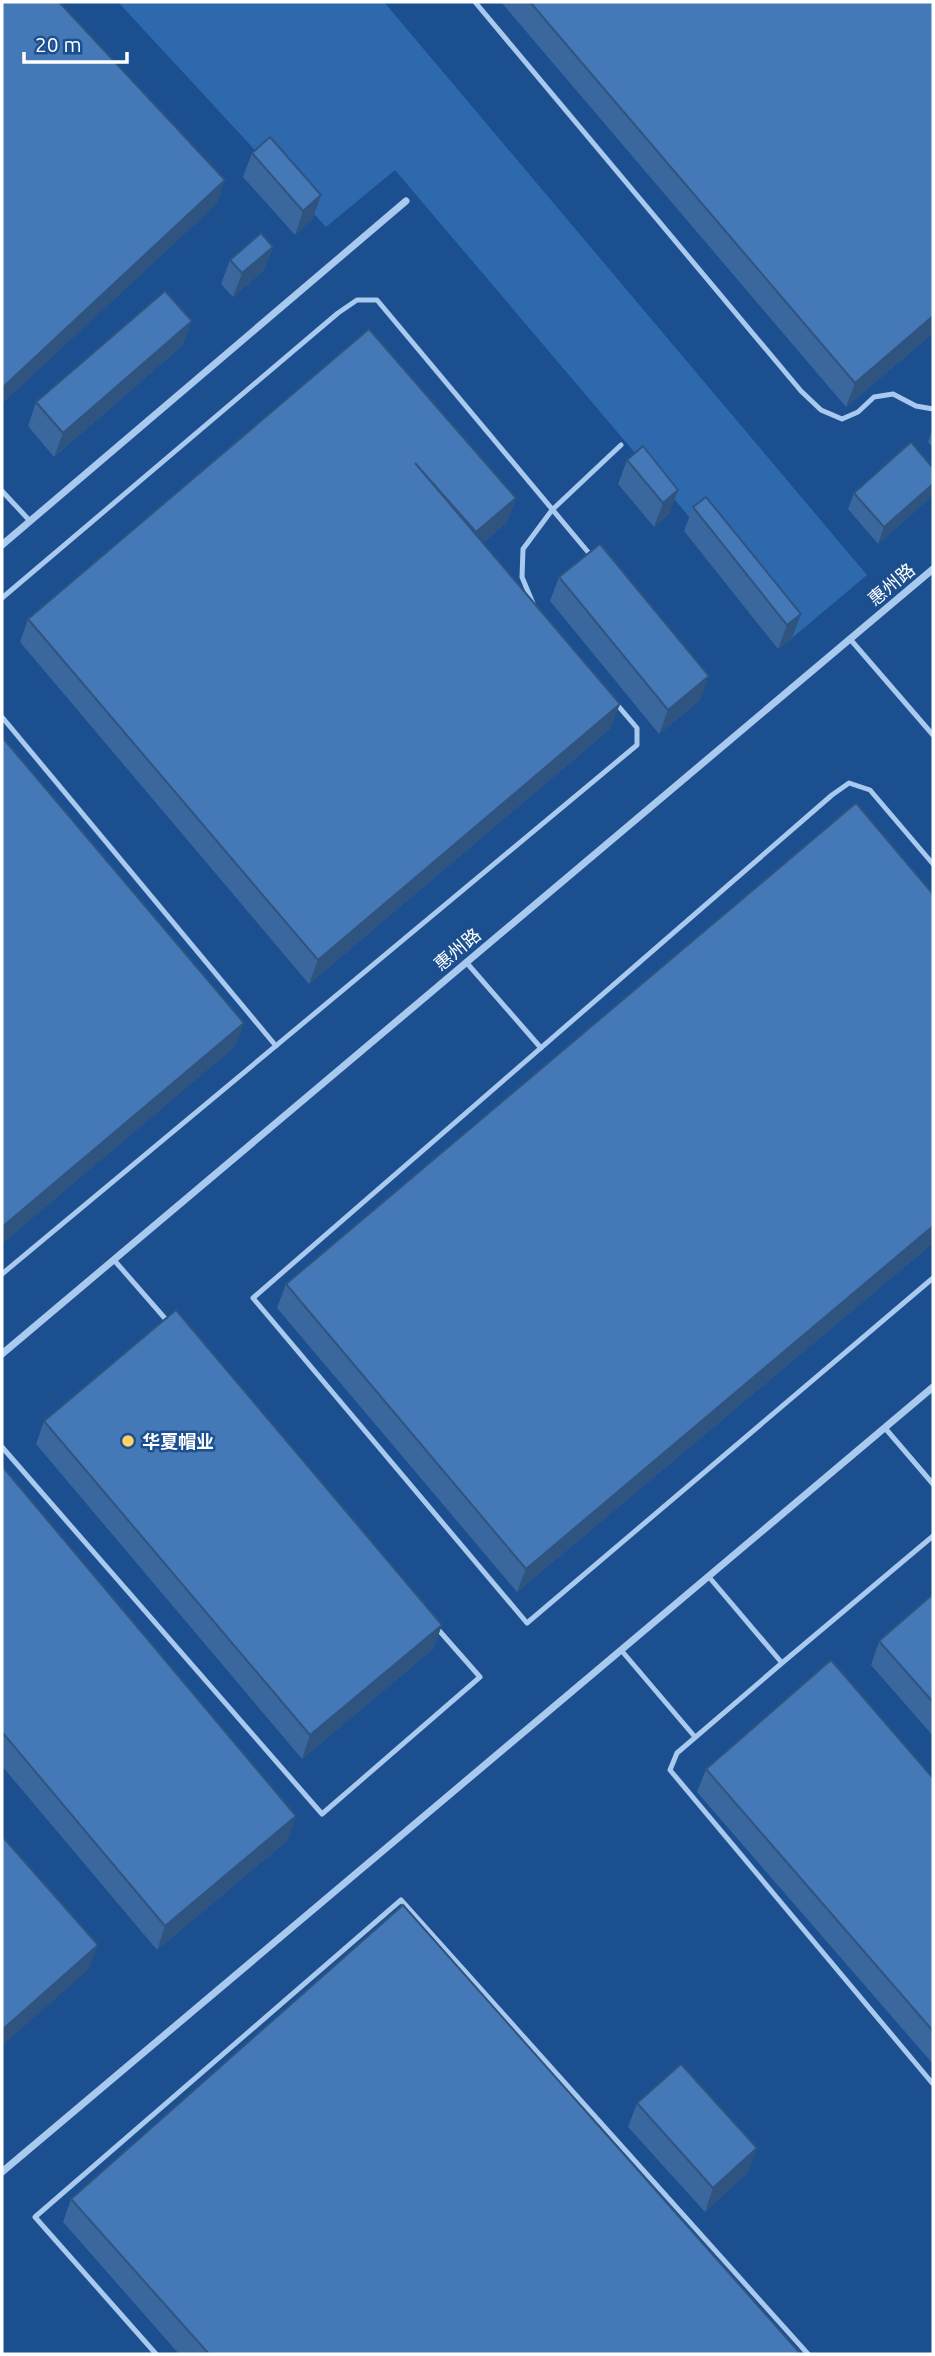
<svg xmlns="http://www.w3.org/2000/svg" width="935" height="2356" font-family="Ubuntu,'Noto Sans SC',sans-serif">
  <rect width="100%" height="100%" fill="#1b4f8f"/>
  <path fill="#2e69ad" d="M118 2H384L867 575 792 638 395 170 326 227Z"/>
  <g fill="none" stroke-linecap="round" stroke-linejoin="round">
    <path stroke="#a9c9ee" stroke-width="5" d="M475 2 801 391 821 410 842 419 858 412 874 397 893 394 916 406 933 409
      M2 491 30 521
      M2 598 338 313 357 300H377L593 558
      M534 606 522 577 523 549 552 510 621 445
      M850 639 933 735
      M2 717 276 1046
      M933 864 870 790 849 783 832 795 253 1298 527 1623 933 1278
      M466 962 541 1048
      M114 1260 169 1323
      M2 1274 637 745V728L614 701
      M885 1428 933 1484
      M2 1447 322 1814 480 1677 436 1627
      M709 1577 782 1663 677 1753 670 1770 933 2084
      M621 1650 695 1737
      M782 1663 933 1536
      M156 2354 35 2217 401 1900 808 2354"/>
    <path stroke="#a9c9ee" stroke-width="7" d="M2 545 406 201
      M2 1354 933 569
      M2 2172 933 1387"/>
  </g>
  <path fill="#3a679d" d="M501 2H933V333L846 407Z
    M252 153 313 218 295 235 243 177Z
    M273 247 264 270 233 297 221 284 230 260Z
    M369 329 516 498 507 522 483 543 611 728 309 984 20 642 28 619Z
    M183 345 54 457 28 426 36 402Z
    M933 431V448L928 442 931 433Z
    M643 446 670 513 654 527 618 484 627 460Z
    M933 468V495L878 544 848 509 854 493Z
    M693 507 801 614 792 638 778 649 684 531Z
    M559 577 700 700 659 734 550 601Z
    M933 894V1243L517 1592 277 1308 286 1284Z
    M44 1421 442 1625 433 1649 302 1759 36 1444Z
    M2 1466 288 1840 157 1950 2 1766Z
    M933 1594V1736L871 1665 879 1641Z
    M706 1769 933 1778V2064L697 1792Z
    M637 2103 748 2172 705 2212 628 2127Z
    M71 2199 799 2352 798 2354H179L63 2222Z"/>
  <path fill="#305480" d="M225 180 217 204 2 404V388Z
    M321 195 313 218 295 235 303 211Z
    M273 247 264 270 233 297 242 273Z
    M933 316V333L846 407 855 383Z
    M192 321 183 345 54 457 63 433Z
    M933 484V495L878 544 884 527Z
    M678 490 670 513 654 527 663 503Z
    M516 498 507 522 468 556 476 532Z
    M801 614 792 638 778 649 787 625Z
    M709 676 700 700 659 734 668 710Z
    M620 704 611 728 309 984 318 960Z
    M244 1023 235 1047 2 1244V1227Z
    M933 1226V1243L517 1592 526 1569Z
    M442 1625 433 1649 302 1759 310 1735Z
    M296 1816 288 1840 157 1950 165 1926Z
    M98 1945 89 1969 2 2046V2030Z
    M757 2148 748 2172 705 2212 713 2188Z"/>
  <path fill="#4478b7" stroke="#305480" stroke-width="2" d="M2 2H59L225 180 2 388Z
    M530 2H933V316L855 383Z
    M270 137 321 195 303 211 252 153Z
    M261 233 273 247 242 273 230 260Z
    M165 291 192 321 63 433 36 402Z
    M369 329 516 498 476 532 415 463 620 704 318 960 28 619Z
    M911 442 933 468V484L884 527 854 493Z
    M643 446 678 490 663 503 627 460Z
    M706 497 801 614 787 625 693 507Z
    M600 544 709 676 668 710 559 577Z
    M2 737 244 1023 2 1227Z
    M856 803 933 894V1226L526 1569 286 1284Z
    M176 1310 442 1625 310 1735 44 1421Z
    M2 1466 296 1816 165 1926 2 1732Z
    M933 1594V1702L879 1641Z
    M831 1660 933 1778V2031L706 1769Z
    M2 1836 98 1945 2 2030Z
    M403 1905 799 2352 797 2354H209L71 2199Z
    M681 2064 757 2148 713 2188 637 2103Z"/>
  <circle fill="#ffd166" stroke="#1b4f8f" stroke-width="2.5" cx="128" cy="1441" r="7"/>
  <g text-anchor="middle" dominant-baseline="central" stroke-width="5" stroke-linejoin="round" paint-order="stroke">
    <g font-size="18" fill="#fff" stroke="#1b4f8f">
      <text transform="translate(891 584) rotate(-40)">惠州路</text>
      <text transform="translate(457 949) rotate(-40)">惠州路</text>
    </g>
    <g font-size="18" font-weight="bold" fill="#fff" stroke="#1b4f8f" text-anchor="start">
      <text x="142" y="1441">华夏帽业</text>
    </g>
  </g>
  <rect width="935" height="2356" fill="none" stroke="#ffffff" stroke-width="7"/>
  <path d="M24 52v10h103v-10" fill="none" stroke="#ffffff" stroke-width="3.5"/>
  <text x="35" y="52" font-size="21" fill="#ffffff" stroke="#1b4f8f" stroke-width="5" paint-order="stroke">20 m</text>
</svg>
